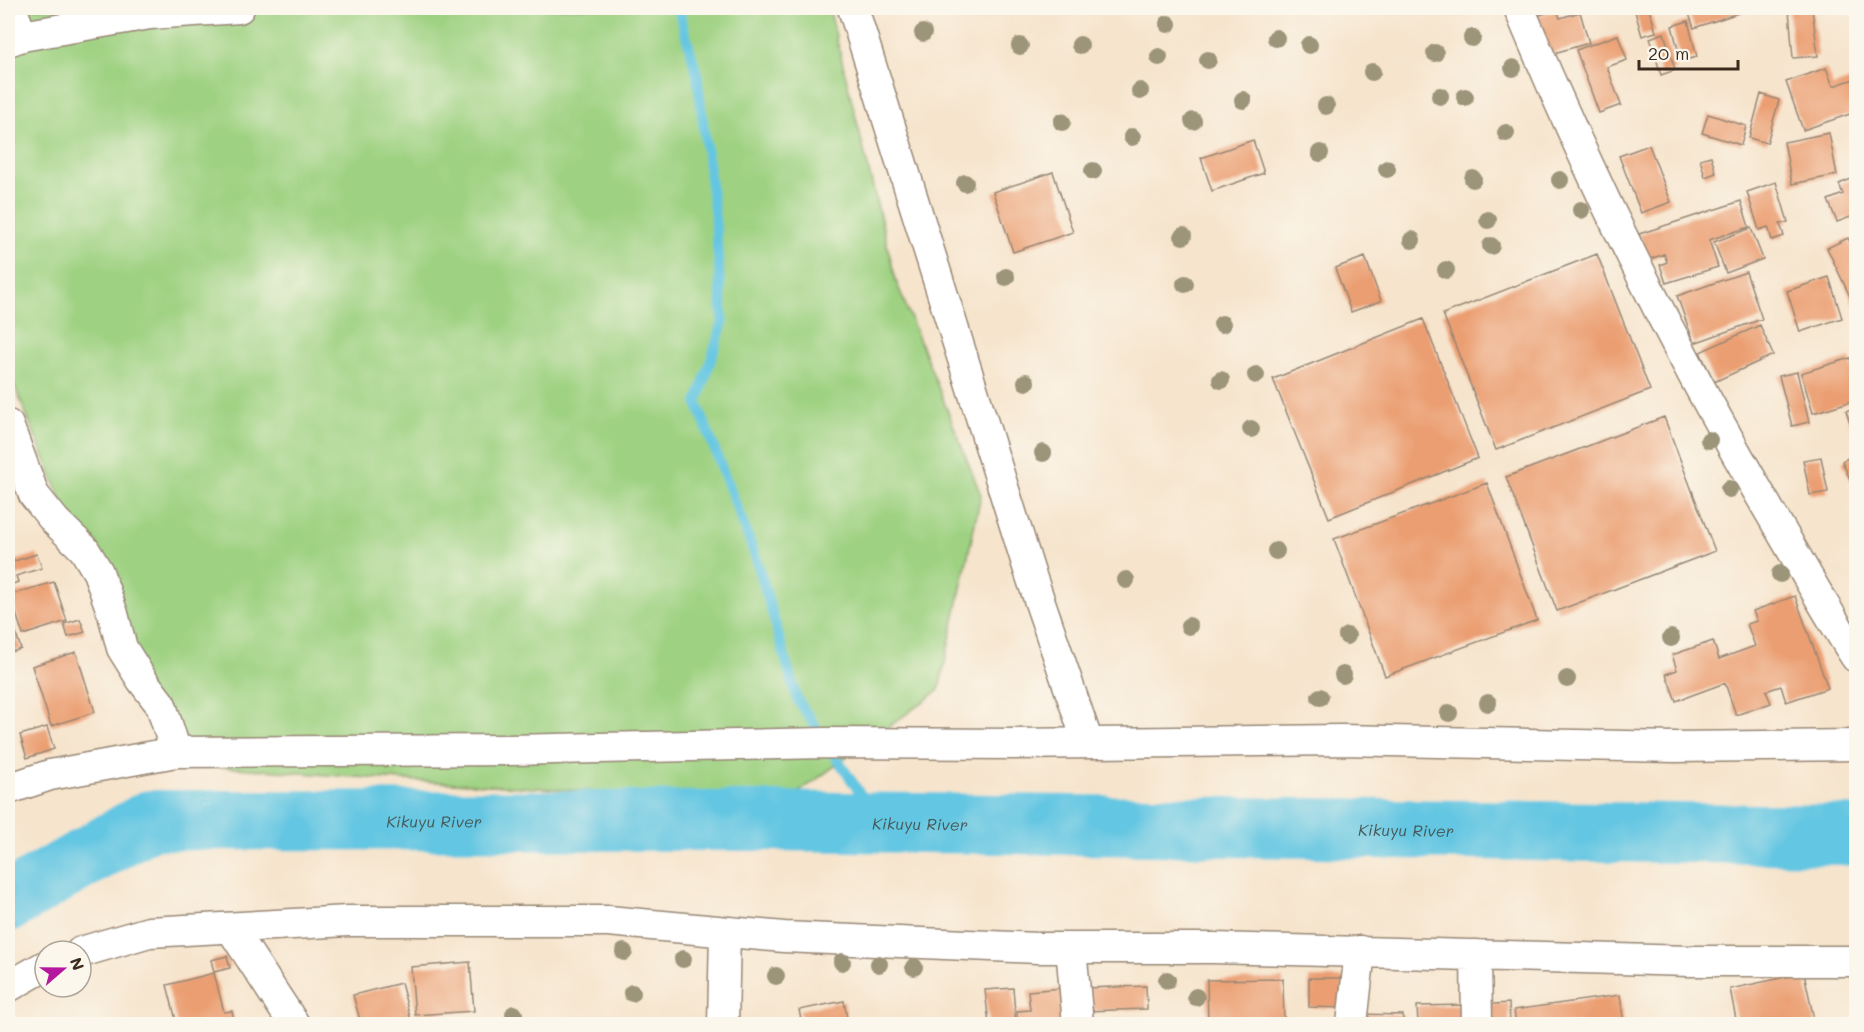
<svg xmlns="http://www.w3.org/2000/svg" width="1864" height="1032" font-family="Mali,sans-serif">
  <rect width="100%" height="100%" fill="#fbf7ec"/>
  <filter id="ink" filterUnits="userSpaceOnUse"><feTurbulence type="fractalNoise" baseFrequency=".0167" numOctaves="2"/><feDisplacementMap in="SourceGraphic" scale="12" xChannelSelector="R" yChannelSelector="G"/><feConvolveMatrix kernelMatrix="1 2 1 2 8 2 1 2 1" color-interpolation-filters="sRGB"/></filter>
  <filter id="wash" filterUnits="userSpaceOnUse"><feTurbulence type="fractalNoise" baseFrequency=".008" numOctaves="4" result="noise"/><feDisplacementMap in="SourceGraphic" scale="24" xChannelSelector="R" yChannelSelector="G"/><feGaussianBlur stdDeviation="1.35" result="paint"/><feColorMatrix in="noise" values="0 0 0 0 0 0 0 0 0 0 0 0 0 0 0 0 0 1.4 0 .05"/><feComposite in="paint" operator="in"/></filter>
  <g filter="url(#wash)">
    <rect width="100%" height="100%" fill="#f6e4cc"/>
    <path fill="#9ed181" stroke="#6c7e50" stroke-width="1.5" d="M8 8H829L896 281 981 495 939 690 784 803 354 777 170 763 8 370Z"/>
    <g fill="none" stroke-linecap="round" stroke-linejoin="round">
      <path stroke="#64c6e2" stroke-width="10" d="M678 8 697 74 715 218 723 322 697 403 756 558 797 699 880 823"/>
      <path stroke="#64c6e2" stroke-width="60" id="s1" d="M8 902 150 820 765 821 1844 835 1856 836"/>
    </g>
    <g id="blocks">
      <path fill="#eb9e71" d="M1634 8H1649L1656 32 1642 36Z
        M1687 8H1753L1694 28Z
        M1812 8 1818 56 1793 58 1789 10Z
        M1557 10 1560 18 1580 12 1589 43 1547 55 1536 16Z
        M1688 21 1697 57 1681 61 1672 26Z
        M1664 33 1675 70 1661 75 1650 38Z
        M1618 35 1627 60 1607 67 1621 105 1599 113 1576 50Z
        M1826 68 1833 86 1854 79 1856 85V112L1803 130 1786 82Z
        M1761 94 1779 100 1767 143 1749 138Z
        M1708 114 1746 126 1741 145 1702 133Z
        M1829 133 1837 175 1792 184 1784 142Z
        M1253 140 1264 173 1212 191 1201 158Z
        M1649 145 1671 202 1641 213 1619 156Z
        M1711 156 1716 173 1705 177 1700 159Z
        M1053 172 1073 232 1013 252 993 192Z
        M1856 177V215L1837 222 1828 200 1843 194 1839 184Z
        M1776 182 1788 222 1780 224 1784 236 1772 240 1768 227 1759 230 1747 192Z
        M1741 201 1749 227 1709 240 1718 267 1666 283 1660 265 1667 262 1664 254 1648 260 1639 234Z
        M1751 228 1763 259 1726 273 1714 242Z
        M1848 238 1856 255V309L1827 248Z
        M1597 254 1650 390 1496 450 1443 314Z
        M1365 257 1381 301 1351 312 1335 268Z
        M1746 272 1762 319 1694 343 1677 296Z
        M1829 277 1842 318 1800 332 1787 291Z
        M1423 319 1478 458 1329 518 1273 379Z
        M1760 325 1773 355 1714 382 1700 352Z
        M1850 358 1856 378V400L1813 413 1801 373Z
        M1797 372 1809 422 1792 426 1779 376Z
        M1856 407V440L1846 411Z
        M1664 417 1715 551 1557 611 1506 477Z
        M1856 454V493L1842 461Z
        M1821 457 1828 492 1810 495 1803 460Z
        M1487 483 1537 620 1385 676 1334 539Z
        M37 554 42 568 16 576 18 582 8 586V563Z
        M54 582 67 621 23 635 10 595Z
        M1795 596 1828 688 1786 702 1781 686 1766 691 1771 703 1736 715 1725 683 1676 701 1666 674 1677 670 1672 655 1713 641 1719 659 1755 646 1747 624 1757 621 1753 611Z
        M8 609 21 649 8 653Z
        M80 619 85 632 68 637 64 624Z
        M76 652 95 712 51 726 32 666Z
        M47 727 54 749 27 758 20 735Z
        M227 956 230 968 214 972 211 960Z
        M470 962 474 1011 415 1015 411 967Z
        M214 973 224 1012 232 1011 235 1024H177L167 985Z
        M1804 973 1815 1024H1737L1730 989Z
        M1309 978H1346V1008L1309 1007Z
        M1283 979 1284 1024H1208L1207 980Z
        M401 983 411 1021 398 1024H361L353 995Z
        M1146 986 1147 1009 1085 1011 1084 988Z
        M1013 988 1016 1024H989L985 990Z
        M1063 988 1066 1024H1018L1017 1011 1030 1010 1028 991Z
        M1620 995 1624 1024H1516L1514 1010Z
        M844 1001 848 1024H802L799 1010Z
        M1509 1003 1510 1024H1482L1481 1005Z
        M1464 1005 1465 1024H1418L1417 1006Z
        M1355 1014 1403 1015V1024H1355Z
        M1691 1019 1692 1024H1662V1022Z
        M1205 1021V1024H1183V1023Z"/>
    </g>
  </g>
  <g filter="url(#ink)">
    <use href="#blocks" fill-opacity="0" stroke="#988775" stroke-width="1.5"/>
    <g fill="none" stroke-linecap="round" stroke-linejoin="round">
      <defs>
        <path id="minor" d="M11 8 22 36
          M853 8 1029 570 1088 743
          M1519 8C1593 186 1679 358 1777 524 1803 568 1828 614 1856 657
          M8 41 22 36 150 14 239 8
          M8 425 34 495 55 521 84 549 98 572 113 614 122 648 142 680 161 705 176 752
          M8 789 50 775 176 752 509 750 826 743 1014 744 1341 740 1674 747 1856 745
          M231 928 294 1024
          M1071 948 1078 1024
          M81 952 149 932 348 921H608L784 937 1037 948H1214L1690 961H1856
          M1476 955 1477 1024
          M8 987 45 966
          M723 1024 725 932
          M1352 1024 1360 951"/>
      </defs>
      <use href="#minor" stroke="#988775" stroke-width="33"/>
      <use href="#minor" stroke="#fff" stroke-width="30"/>
    </g>
    <g fill="#9d957a">
      <circle cx="1168" cy="24" r="9"/>
      <circle cx="923" cy="33" r="9"/>
      <circle cx="1276" cy="38" r="9"/>
      <circle cx="1472" cy="38" r="9"/>
      <circle cx="1080" cy="45" r="9"/>
      <circle cx="1309" cy="45" r="9"/>
      <circle cx="1020" cy="46" r="9"/>
      <circle cx="1435" cy="53" r="9"/>
      <circle cx="1159" cy="57" r="9"/>
      <circle cx="1208" cy="60" r="9"/>
      <circle cx="1513" cy="68" r="9"/>
      <circle cx="1372" cy="72" r="9"/>
      <circle cx="1140" cy="91" r="9"/>
      <circle cx="1440" cy="96" r="9"/>
      <circle cx="1465" cy="97" r="9"/>
      <circle cx="1243" cy="100" r="9"/>
      <circle cx="1326" cy="106" r="9"/>
      <circle cx="1193" cy="121" r="9"/>
      <circle cx="1062" cy="122" r="9"/>
      <circle cx="1506" cy="133" r="9"/>
      <circle cx="1132" cy="137" r="9"/>
      <circle cx="1320" cy="153" r="9"/>
      <circle cx="1387" cy="169" r="9"/>
      <circle cx="1093" cy="171" r="9"/>
      <circle cx="1473" cy="179" r="9"/>
      <circle cx="1560" cy="180" r="9"/>
      <circle cx="965" cy="183" r="9"/>
      <circle cx="1581" cy="210" r="9"/>
      <circle cx="1488" cy="220" r="9"/>
      <circle cx="1183" cy="236" r="9"/>
      <circle cx="1412" cy="240" r="9"/>
      <circle cx="1491" cy="246" r="9"/>
      <circle cx="1446" cy="270" r="9"/>
      <circle cx="1006" cy="277" r="9"/>
      <circle cx="1185" cy="284" r="9"/>
      <circle cx="1222" cy="324" r="9"/>
      <circle cx="1256" cy="375" r="9"/>
      <circle cx="1221" cy="380" r="9"/>
      <circle cx="1026" cy="382" r="9"/>
      <circle cx="1251" cy="429" r="9"/>
      <circle cx="1709" cy="440" r="9"/>
      <circle cx="1043" cy="453" r="9"/>
      <circle cx="1729" cy="489" r="9"/>
      <circle cx="1276" cy="551" r="9"/>
      <circle cx="1780" cy="574" r="9"/>
      <circle cx="1126" cy="580" r="9"/>
      <circle cx="1189" cy="626" r="9"/>
      <circle cx="1347" cy="636" r="9"/>
      <circle cx="1671" cy="638" r="9"/>
      <circle cx="1343" cy="675" r="9"/>
      <circle cx="1567" cy="679" r="9"/>
      <circle cx="1320" cy="697" r="9"/>
      <circle cx="1488" cy="703" r="9"/>
      <circle cx="1449" cy="713" r="9"/>
      <circle cx="624" cy="952" r="9"/>
      <circle cx="683" cy="959" r="9"/>
      <circle cx="842" cy="962" r="9"/>
      <circle cx="879" cy="964" r="9"/>
      <circle cx="914" cy="967" r="9"/>
      <circle cx="776" cy="976" r="9"/>
      <circle cx="1167" cy="980" r="9"/>
      <circle cx="632" cy="993" r="9"/>
      <circle cx="1196" cy="997" r="9"/>
      <circle cx="514" cy="1014" r="9"/>
    </g>
  </g>
  <g text-anchor="middle" dominant-baseline="central" stroke-width="6" stroke-linejoin="round" paint-order="stroke">
    <g font-size="16" font-style="italic" fill="#475959" stroke="#fbf7ec">
      <text stroke="none"><textPath href="#s1" startOffset="448">Kikuyu River</textPath></text>
      <text stroke="none"><textPath href="#s1" startOffset="934">Kikuyu River</textPath></text>
      <text stroke="none"><textPath href="#s1" startOffset="1420">Kikuyu River</textPath></text>
    </g>
  </g>
  <rect width="1864" height="1032" fill="none" stroke="#fbf7ec" stroke-width="30"/>
  <g transform="translate(63 969) rotate(70)"><circle r="28" fill="#fbf7ec" stroke="#aea59a" stroke-width="1.5"/>
  <path d="M0-4.5L10 22L0 15L-10 22Z" fill="#b5179e"/>
  <text y="-9" font-size="16" font-weight="bold" text-anchor="middle" fill="#3b2a1e">N</text>
  </g>
  <path d="M1639 60v9h99v-9" fill="none" stroke="#3b2a1e" stroke-width="3"/>
  <text x="1648" y="60" font-size="18" fill="#3b2a1e" stroke="#fbf7ec" stroke-width="4.5" paint-order="stroke">20 m</text>
</svg>
